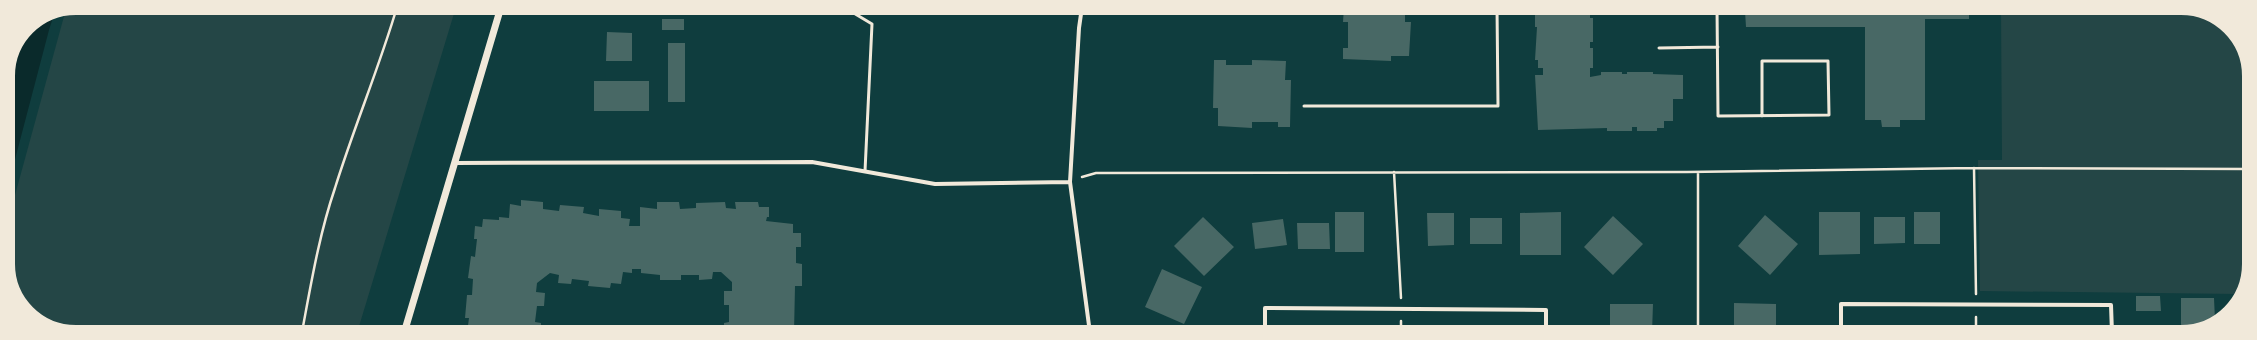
<svg xmlns="http://www.w3.org/2000/svg" width="2257" height="340" font-family="Signika,sans-serif">
  <rect width="100%" height="100%" fill="#0f3d3e"/>
  <path fill="#244646" d="M76 7H456L357 333 68 332 30 316 9 281V217L66 9Z
    M2001 8H2189L2227 24 2249 63V272L2238 294 1980 291 1978 160H2002Z"/>
  <path fill="#0a2a2b" d="M55 11 49 30 8 186C8 155 1 74 13 49 20 34 37 15 55 11Z"/>
  <path fill="#486865" d="M1344 7H1405V22H1411L1409 56H1391V61L1343 59V48H1348V22H1343Z
    M1593 7V11H1590V18H1593V42H1590V48H1593V68H1590V77L1601 75V72H1622V74H1627V72H1653V74L1683 75V99H1673V121H1664V128H1657V131H1637V127H1632V131H1607V128L1538 130 1535 75H1543V68H1538V60H1535L1537 27H1535V8Z
    M1739 7 1969 8V19H1925V120H1900V127H1882L1881 120H1865V27H1746L1745 11H1739Z
    M662 19H684V30H662Z
    M607 32 632 33V61H606Z
    M668 43H685V102H668Z
    M1214 60H1226V65H1252V60L1286 61 1285 80H1291L1290 127H1278V122H1252V128L1218 126V108H1213Z
    M594 81H649V111H594Z
    M521 200 543 202V209L559 211 560 205 584 207 583 213 599 216V209L621 211V218L630 219 629 226H640V207L657 209V202H679L680 209 696 208V203L725 202 726 208 736 209 735 202H758L759 207H769V217H767L766 221 793 224V233H801V247H796V263L802 264V286H795L794 333H724V323L729 322V305H724V291H732V282L721 272H713L712 279 699 280V275H681V280H660V275L641 273V269H632V273L623 272 621 284 611 283 610 288 588 286 589 281 572 279 571 284 558 283 559 275 550 273 537 283 536 292 545 293 544 306H537L535 322 541 323V333H467L469 318H465L467 295H472L473 279 468 278 471 256 475 257 477 239H474L475 226 482 227 483 219 499 220V217L509 218 510 204 521 206Z
    M1335 212H1364V252H1335Z
    M1561 212V255H1520V213Z
    M1819 212H1860V254L1819 255Z
    M1914 212H1940V244H1914Z
    M1427 213H1454V245L1428 246Z
    M1765 215 1798 244 1770 275 1738 246Z
    M1613 216 1643 244 1613 275 1584 247Z
    M1203 217 1234 247 1204 276 1174 246Z
    M1874 217H1905V243L1874 244Z
    M1470 218H1502V244H1470Z
    M1283 219 1287 245 1255 249 1252 223Z
    M1297 223H1329L1330 249H1298Z
    M1162 269 1202 287 1184 324 1145 307Z
    M2136 296H2160L2161 311H2136Z
    M2181 298H2214L2215 320 2181 332Z
    M1734 303 1776 304V333H1734Z
    M1610 304H1653L1652 333H1610Z
    M1494 325H1517V333H1494Z
    M1902 328H1931V333H1902Z
    M1328 329H1355V333H1328Z
    M2055 330 2056 333H2015V331Z"/>
  <g fill="none" stroke-linecap="round" stroke-linejoin="round">
    <path stroke="#f1e9da" stroke-width="2.5" d="M1974 168 1976 294
      M1394 172 1401 298
      M1082 177 1096 173 1687 172 1974 168 2249 169
      M1976 317V333
      M302 332C311 284 319 235 335 188 354 127 379 68 397 7
      M1401 333V321
      M1698 333V172"/>
    <path stroke="#f1e9da" stroke-width="3" d="M661 7 847 9 872 24 865 171
      M1717 7 1718 116 1829 115 1828 61H1762V116
      M1659 48 1718 47
      M1304 106H1498L1497 7"/>
    <path stroke="#f1e9da" stroke-width="4" d="M1082 7 1079 28 1070 182 1090 333
      M455 163 812 162 935 184 1070 182
      M1265 333V308L1546 310V333
      M1841 333V304L2111 305 2112 333"/>
    <path stroke="#f1e9da" stroke-width="7" d="M404 333 501 7"/>
  </g>
  <path d="M0 0H2257V340H0ZM76 14H2181A62 62 0 0 1 2243 76V264A62 62 0 0 1 2181 326H76A62 62 0 0 1 14 264V76A62 62 0 0 1 76 14Z" fill="#f1e9da" fill-rule="evenodd"/>
  <path fill="none" stroke="#f1e9da" stroke-width="2" d="M76 14H2181A62 62 0 0 1 2243 76V264A62 62 0 0 1 2181 326H76A62 62 0 0 1 14 264V76A62 62 0 0 1 76 14Z"/>
</svg>
